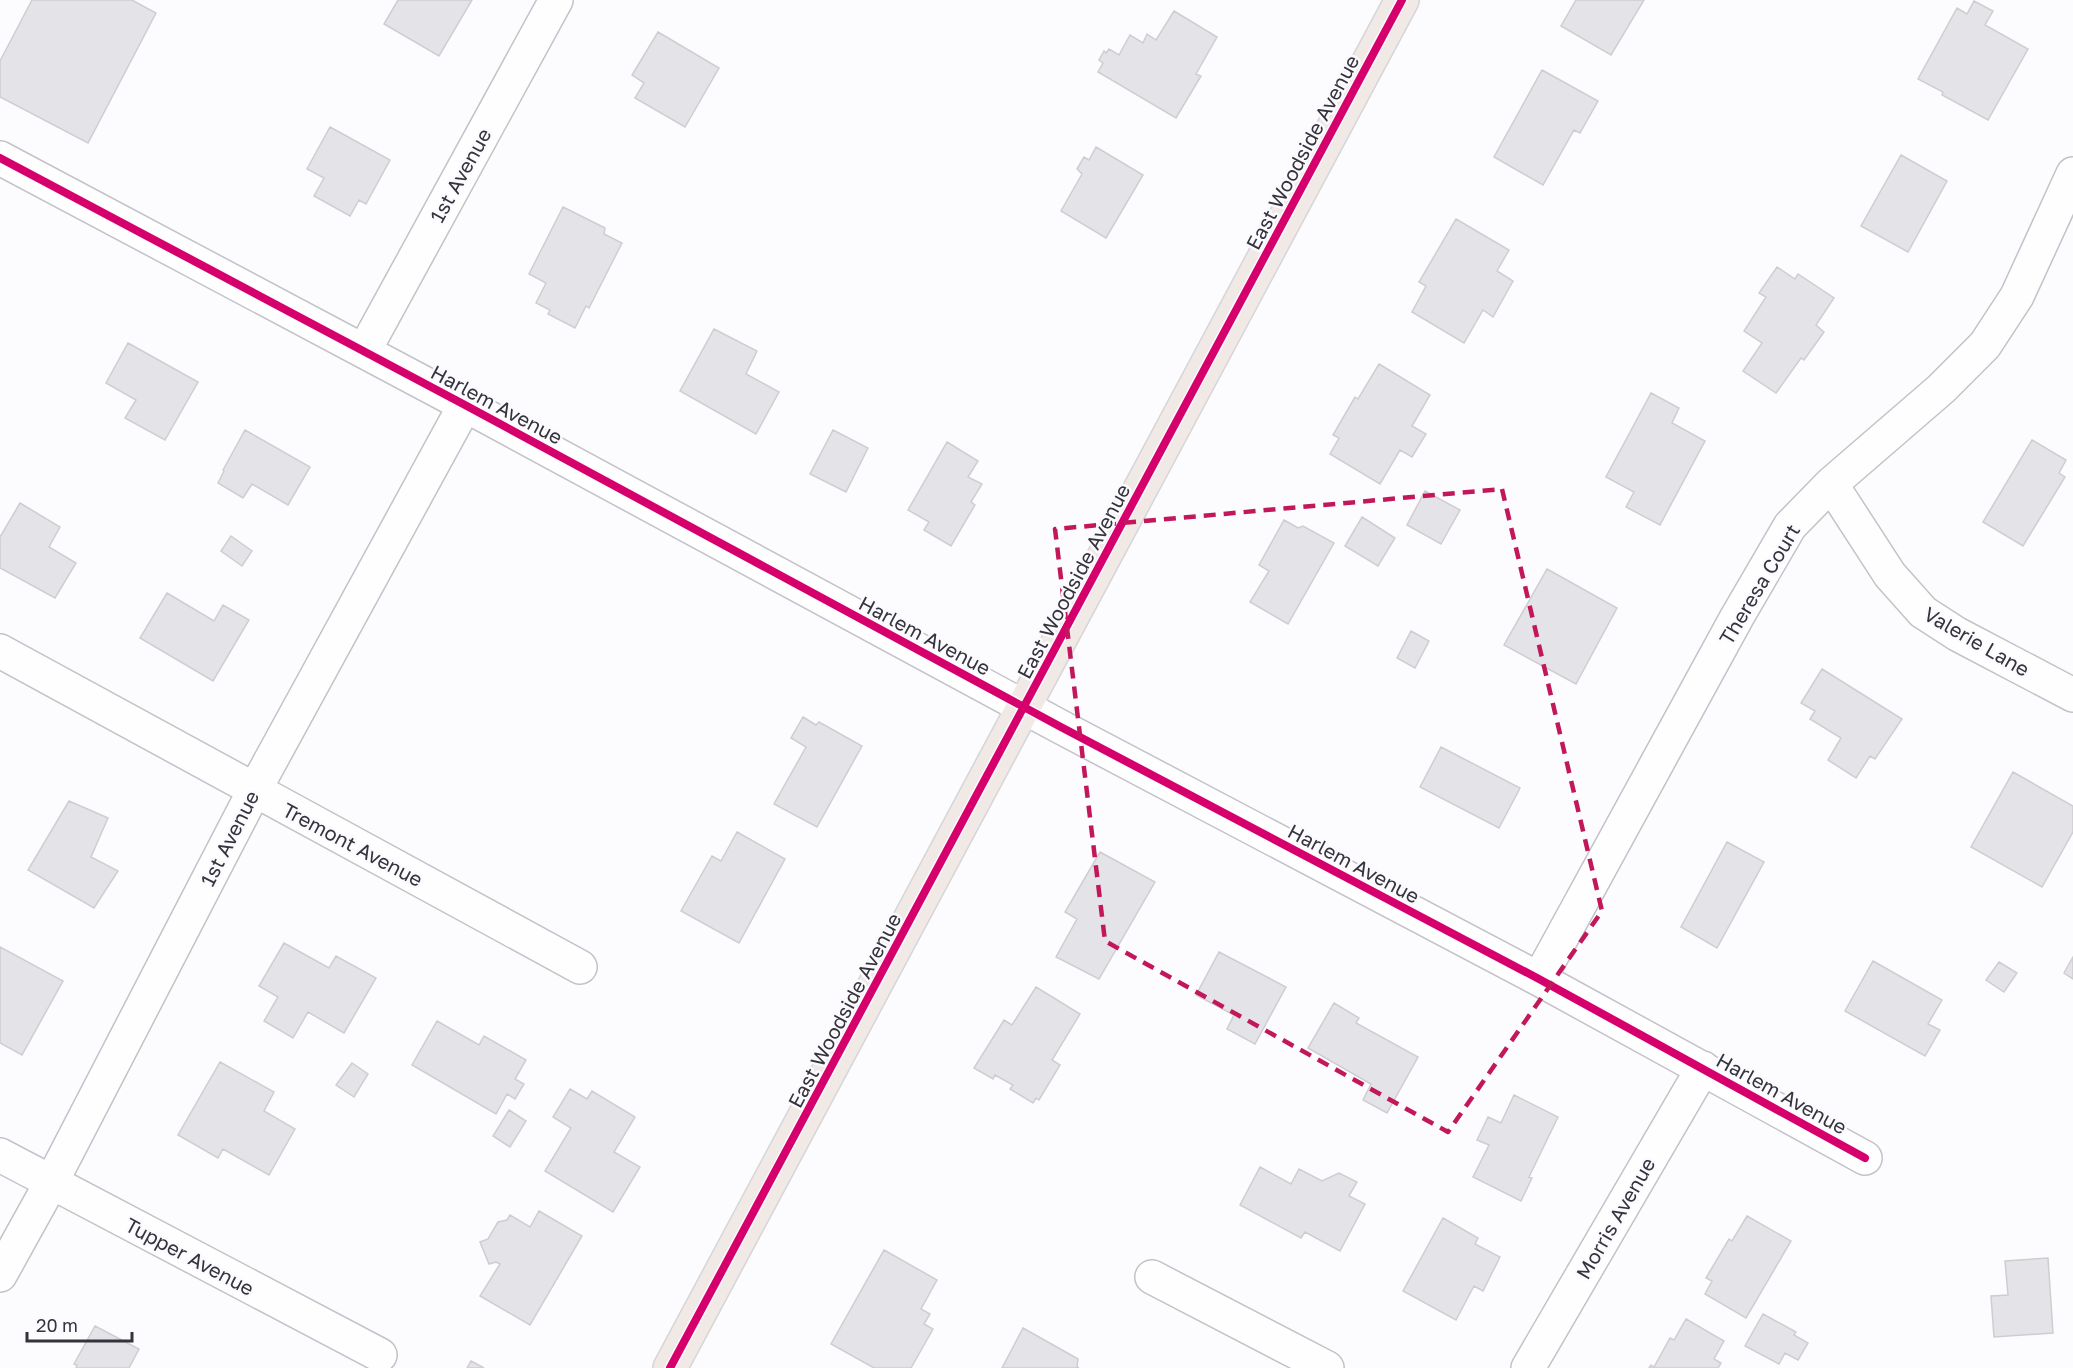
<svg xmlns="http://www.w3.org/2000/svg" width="2073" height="1368" font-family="'Golos Text',sans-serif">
  <rect width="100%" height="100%" fill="#fcfbfd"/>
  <path fill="#e4e3e7" stroke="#cfcdd2" stroke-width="1.5" d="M32 0H132L156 13 88 143 0 97V61Z
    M398 0H472L439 56 384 24Z
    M1576 0H1644L1611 55 1561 26Z
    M1974 1 1993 11 1985 25 2028 49 1988 120 1942 95 1943 92 1918 79 1957 8 1967 14Z
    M1174 11 1217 37 1196 74 1201 76 1176 118 1098 72 1103 63 1099 60 1104 51 1106 53 1109 49 1119 55 1130 35 1143 43 1147 34 1156 40Z
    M658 32 719 68 685 127 635 98 644 83 632 75Z
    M1542 70 1598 101 1580 133 1574 130 1543 185 1494 157Z
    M330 127 390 160 366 204 359 200 350 216 314 196 324 178 307 169Z
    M1096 147 1143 175 1106 238 1061 211 1082 174 1077 169 1084 157 1089 160Z
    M1901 155 1947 181 1908 252 1861 226Z
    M563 207 605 228 604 234 622 243 589 308 586 306 575 328 548 314 550 310 536 303 546 283 529 274Z
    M1456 219 1509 250 1497 271 1513 281 1493 317 1483 310 1464 343 1412 312 1426 286 1419 282Z
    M1777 267 1795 279 1798 274 1834 298 1816 325 1824 332 1804 360 1801 358 1776 393 1743 371 1762 343 1744 331 1766 297 1759 293Z
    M714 329 757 351 746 374 779 392 756 434 680 391Z
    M128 343 198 382 165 440 125 418 136 400 106 383Z
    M1379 364 1430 395 1412 426 1426 434 1412 457 1400 450 1380 484 1330 454 1339 438 1333 435 1355 397 1358 399Z
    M1651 393 1679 408 1672 423 1705 441 1660 525 1626 507 1634 492 1606 477Z
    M245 430 310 467 288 505 252 484 243 498 218 483 224 471 223 470Z
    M833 430 868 448 846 492 810 474Z
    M2032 440 2066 460 2059 473 2065 477 2023 546 1983 522Z
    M947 442 978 461 968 477 982 484 971 502 975 505 951 546 924 530 929 522 908 510Z
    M1425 491 1460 510 1441 544 1407 525Z
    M20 503 60 527 49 547 76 563 55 598 0 568V537Z
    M1362 517 1395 538 1378 566 1345 546Z
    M1284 520 1298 528 1303 526 1334 543 1288 624 1250 602 1269 571 1259 565Z
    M231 536 252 551 242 566 221 551Z
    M1547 569 1617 608 1576 684 1504 645Z
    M167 593 214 621 223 605 249 620 213 681 140 638Z
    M1411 631 1429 641 1415 668 1397 658Z
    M1822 669 1902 719 1875 759 1870 756 1856 778 1828 760 1841 738 1810 719 1815 711 1801 703Z
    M803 717 816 725 819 722 862 746 817 827 774 804 806 747 791 738Z
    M1441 747 1520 788 1499 828 1420 787Z
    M2013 772 2073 806V832L2042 887 1971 847Z
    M69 801 108 818 91 857 118 871 94 908 28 870Z
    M737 832 785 859 739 943 681 911 712 856 721 861Z
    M1727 842 1764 862 1717 948 1681 927Z
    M1100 852 1155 882 1099 979 1056 957 1077 919 1065 912Z
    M284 943 329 968 336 956 376 978 344 1033 308 1012 293 1038 264 1021 278 997 259 986Z
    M0 947 63 981 22 1055 0 1043Z
    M1219 952 1286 987 1255 1044 1227 1029 1234 1015 1196 995Z
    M2073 957V979L2064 973Z
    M1873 961 1942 1000 1928 1024 1940 1030 1925 1056 1845 1011Z
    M1999 962 2017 973 2004 992 1986 980Z
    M1036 987 1080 1014 1052 1060 1060 1065 1039 1100 1036 1098 1033 1103 1010 1089 1013 1085 995 1075 993 1079 974 1068 1004 1020 1012 1025Z
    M1334 1003 1359 1018 1356 1023 1418 1057 1387 1113 1363 1100 1371 1084 1308 1048Z
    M437 1021 479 1045 484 1036 526 1060 515 1079 524 1084 515 1099 507 1094 496 1114 412 1065Z
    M220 1062 274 1092 264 1111 295 1129 269 1175 223 1149 218 1158 178 1135Z
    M352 1063 368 1074 354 1097 336 1085Z
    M570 1089 587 1099 592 1091 635 1117 614 1152 640 1167 613 1212 545 1171 571 1128 553 1117Z
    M1514 1095 1558 1117 1529 1177 1532 1178 1521 1201 1473 1177 1489 1145 1477 1140 1488 1117 1501 1123Z
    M509 1110 526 1121 510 1147 493 1136Z
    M1260 1167 1291 1184 1299 1169 1322 1181 1339 1173 1357 1182 1349 1196 1365 1204 1340 1251 1305 1232 1301 1238 1240 1205Z
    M539 1211 582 1236 530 1325 480 1296 500 1264 496 1262 489 1264 480 1242 488 1239 498 1222 507 1220 510 1215 530 1227Z
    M1747 1216 1791 1241 1746 1318 1705 1294 1712 1281 1706 1278 1729 1239 1732 1241Z
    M1443 1218 1478 1238 1475 1244 1500 1257 1483 1291 1474 1286 1456 1320 1403 1291Z
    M884 1250 937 1280 921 1309 930 1314 924 1324 933 1329 911 1368H874L831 1344Z
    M2048 1258 2053 1333 1994 1337 1991 1296 2008 1295 2005 1261Z
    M1763 1314 1796 1332 1794 1335 1808 1343 1798 1360 1785 1353 1779 1364 1745 1346Z
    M1686 1319 1724 1341 1714 1359 1721 1363 1718 1368H1649L1651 1365 1654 1367 1670 1338 1674 1340Z
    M95 1326 139 1349 129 1368H76L77 1365 74 1364Z
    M1023 1328 1078 1359 1077 1367 1079 1368H1002Z
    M471 1361 484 1368H467Z"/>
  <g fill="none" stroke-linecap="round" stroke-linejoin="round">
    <defs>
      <path id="minor" d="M0 158 465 405 1059 726 1539 979 1865 1158
        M364 351 556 0
        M1831 484 1890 575 1923 612 1957 634 2073 695
        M0 651 580 967
        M1539 979 1737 617 1790 526 1831 484 1941 389 1985 345 2017 296 2073 174
        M0 1155 380 1355
        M0 1275 51 1183 254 791 465 405
        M1152 1277 1327 1368
        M1528 1368 1703 1068"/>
      <path id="major" d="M670 1368 1402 0"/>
    </defs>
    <use href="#minor" stroke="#c3c2c7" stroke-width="36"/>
    <use href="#major" stroke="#d6d5d7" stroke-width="36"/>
    <use href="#minor" stroke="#fffeff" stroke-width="33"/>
    <use href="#major" stroke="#f0e9e6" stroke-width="33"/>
    <defs>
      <path id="cycleway" d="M0 158 465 405 1059 726 1539 979 1865 1158
        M670 1368 1402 0"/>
    </defs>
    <use href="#cycleway" stroke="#fbfafe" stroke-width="11"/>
    <use href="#cycleway" stroke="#d6006c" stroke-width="8"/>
  </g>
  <path fill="none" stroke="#c2185b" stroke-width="4.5" stroke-dasharray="12 8" stroke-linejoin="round" d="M1502 489 1602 911 1448 1132 1105 941 1055 529Z"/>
  <g text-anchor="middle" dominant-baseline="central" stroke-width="5" stroke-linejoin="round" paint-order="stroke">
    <g font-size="20" fill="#35333b" stroke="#fbfafe">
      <text transform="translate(1302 152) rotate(-62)">East Woodside Avenue</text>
      <text transform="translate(460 175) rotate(-61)">1st Avenue</text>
      <text transform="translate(497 404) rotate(28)">Harlem Avenue</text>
      <text transform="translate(1073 581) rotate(-62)">East Woodside Avenue</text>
      <text transform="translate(1759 584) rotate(-59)">Theresa Court</text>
      <text transform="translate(925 635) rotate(28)">Harlem Avenue</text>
      <text transform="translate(1977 641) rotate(30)">Valerie Lane</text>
      <text transform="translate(229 838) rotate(-63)">1st Avenue</text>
      <text transform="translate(353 844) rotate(28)">Tremont Avenue</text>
      <text transform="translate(1354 863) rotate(28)">Harlem Avenue</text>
      <text transform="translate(844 1010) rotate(-62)">East Woodside Avenue</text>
      <text transform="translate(1782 1093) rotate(29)">Harlem Avenue</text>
      <text transform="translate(1615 1218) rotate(-60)">Morris Avenue</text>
      <text transform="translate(190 1256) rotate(28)">Tupper Avenue</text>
    </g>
  </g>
  <path d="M27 1332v9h105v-9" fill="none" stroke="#35333b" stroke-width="3"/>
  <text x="36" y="1332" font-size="18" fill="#35333b" stroke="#fbfafe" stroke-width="4.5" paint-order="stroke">20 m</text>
</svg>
